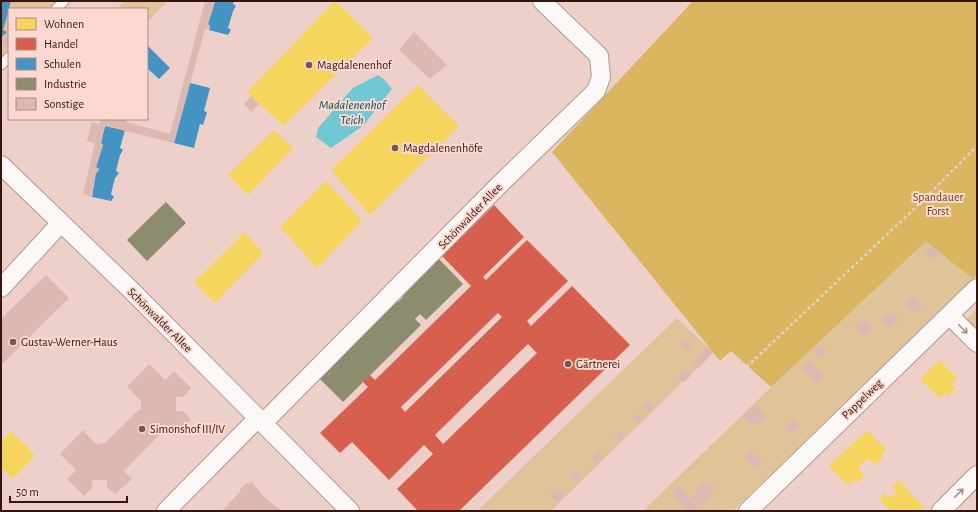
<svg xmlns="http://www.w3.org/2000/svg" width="978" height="512" font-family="'Alegreya Sans',sans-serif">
  <rect width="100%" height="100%" fill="#edd0ca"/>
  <path fill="#dfc399" d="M1 1H58L50 9H9V50L1 58Z
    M124 1H168L147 22V9H117Z
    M926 240 973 279 733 511H643L858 303Z
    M976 310 977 312V333L965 321Z
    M677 318 713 352 551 511H477Z"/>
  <path fill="#dab660" d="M693 1H977V275L973 279 926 241 771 387 731 351 720 361 552 152Z"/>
  <path fill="#70c8d4" d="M378 75 385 80 392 89 363 126 331 148 316 137 318 128 353 88Z"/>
  <path fill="#f6d55c" d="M335 1 373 38 283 126 247 92Z
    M418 85 459 126 370 215 331 170Z
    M274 130 293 148 248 195 228 175Z
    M326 181 362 221 317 268 280 227Z
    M245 232 263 253 215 303 194 282Z
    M939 360 957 378 952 384 956 388 948 396 945 393 940 398 920 379Z
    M867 430 886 449 881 455 883 458 875 465 868 458 858 468 865 475 857 483 854 480 848 485 829 466Z
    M11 431 35 455 13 479 1 467V441Z
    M898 480 925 508 922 511H890L879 499 884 493 889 498 893 495 897 491 892 486Z"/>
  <path fill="#d6604d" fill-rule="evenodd" d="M494 205 524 237 483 277 486 280 527 240 568 281 527 321 531 326 572 286 630 345 459 511H418L397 489 433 454 424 445 389 480 352 442 340 453 320 433 368 387 363 382 370 375 375 380 471 286 442 256ZM498 313 502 317 405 412 401 407ZM528 344 537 353 443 444 435 435Z"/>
  <path fill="#4393c3" d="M1 1H11L9 7 12 9H9L3 30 7 32 3 36H1Z
    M215 1H234L233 4 236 6 233 11 228 28 231 30 228 35 209 30 210 26 208 24Z
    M147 45 170 68 159 79 147 68Z
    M190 83 210 88 204 111 207 112 203 125 200 124 194 148 174 143Z
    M105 126 125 130 120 148 123 150 120 155 116 171 119 173 115 178 111 194 114 197 111 201 92 197 96 172 97 173 99 169 96 167 103 145 101 143Z"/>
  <path fill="#8c8c6e" d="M166 202 186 223 147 261 127 240Z
    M439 259 463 284 426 320 420 314 415 319 421 325 343 402 318 377 397 300 398 302 403 297 401 295Z"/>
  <path fill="#dbb8b2" d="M205 1 215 2 208 24 210 26V29H205L174 143 105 126 101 143 103 145 96 167 99 169 97 173 96 172 92 197 83 194 95 143 87 141 92 122 100 124V119H126V122L170 134Z
    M414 32 447 65 430 79 399 50Z
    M1 36 8 38 6 46 1 44Z
    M251 96 259 104 251 112 244 104Z
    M930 246 941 253 933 260 925 251Z
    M46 275 69 298 1 365V319Z
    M913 296 922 306 915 313 905 304Z
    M890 313 899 320 890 329 881 321Z
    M865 319 874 328 864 338 854 326Z
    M688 340 691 347 685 351 681 345Z
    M707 347 713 352 698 369 693 364Z
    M817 347 820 350 823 347 828 352 820 358 813 351Z
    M810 361 824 376 817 384 802 368Z
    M149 364 165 380 174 371 191 388 183 397H176V411H183L191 420 174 436 166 428 124 471 132 479 115 494 107 487V480H92V487L84 496 67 479 76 470 60 454 83 430 96 444 105 443 141 408V401L127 387Z
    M685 369 691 375 684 382 678 377Z
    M648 401 655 407 650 412 643 406Z
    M756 405 767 417 758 425 755 422 752 425 743 416Z
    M637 413 642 418 638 422 633 418Z
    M794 419 800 426 792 434 785 426Z
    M620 430 626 435 620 441 614 435Z
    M599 451 604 457 597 464 592 458Z
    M751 451 762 461 754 468 744 457Z
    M575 471 580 476 576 480 571 475Z
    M251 482 267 500 282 511H218L220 509 222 511 240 492 239 491 246 483 248 484Z
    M704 482 710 487 712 484 716 488 701 506 692 498Z
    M679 486 698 507 693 511H688L672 493Z
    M557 488 564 495 558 503 550 495Z"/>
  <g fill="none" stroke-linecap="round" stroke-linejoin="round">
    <defs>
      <path id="lane" d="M56 9 64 1
        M1 65 9 57"/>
      <path id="street" d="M1 165 130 289 350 511
        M1 288 60 224
        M949 315 977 343
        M263 423 498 186 596 91 601 77 599 56 542 1
        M166 511 258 418
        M748 511 977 288
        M941 511 977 475"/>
    </defs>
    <use href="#lane" stroke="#b49894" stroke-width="11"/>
    <use href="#street" stroke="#b49894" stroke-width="20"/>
    <path stroke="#ded3d2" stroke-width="2.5" stroke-dasharray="3 3" stroke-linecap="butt" d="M1 134 208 339 210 345
      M298 266 267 234 264 224 270 194 306 156 298 136C312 119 350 74 370 67 374 66 381 68 386 68L395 79V92L387 106 332 159 306 156
      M160 293 262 191 270 194
      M34 495 64 511
      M16 511 34 495 37 463 156 339
      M594 511 913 210 977 146"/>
    <use href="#lane" stroke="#fcf8f7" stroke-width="9"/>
    <use href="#street" stroke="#fcf8f7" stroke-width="18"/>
  </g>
  <defs><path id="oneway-shaft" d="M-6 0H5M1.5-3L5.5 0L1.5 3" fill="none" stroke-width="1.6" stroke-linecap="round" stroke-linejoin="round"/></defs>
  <g stroke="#a2928f">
    <use href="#oneway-shaft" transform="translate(963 329) rotate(45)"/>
    <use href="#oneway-shaft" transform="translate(959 493) rotate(-44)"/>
  </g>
  <g fill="#755651" stroke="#fcd8d1" stroke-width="1.5">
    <circle cx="309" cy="65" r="4"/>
    <circle cx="395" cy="148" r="4"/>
    <circle cx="13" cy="342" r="4"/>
    <circle cx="568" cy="364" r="4"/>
    <circle cx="142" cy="429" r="4"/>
  </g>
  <g text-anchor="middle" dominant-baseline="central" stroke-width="4" stroke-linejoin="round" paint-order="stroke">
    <g font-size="12" fill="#341510" stroke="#fcd8d1" text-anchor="start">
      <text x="317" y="65">Magdalenenhof</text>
      <text x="403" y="148">Magdalenenhöfe</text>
      <text x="21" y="342">Gustav-Werner-Haus</text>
      <text x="576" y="364">Gärtnerei</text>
      <text x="150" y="429">Simonshof III/IV</text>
    </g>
    <g font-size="12" fill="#5c4b1a" stroke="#fcd8d1">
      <text x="938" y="197">Spandauer<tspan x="938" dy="14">Forst</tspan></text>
    </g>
    <g font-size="12" fill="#341510" stroke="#fcd8d1">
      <text transform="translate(470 216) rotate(-46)">Schönwalder Allee</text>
      <text transform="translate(160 320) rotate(45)">Schönwalder Allee</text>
      <text transform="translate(862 399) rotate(-44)">Pappelweg</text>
    </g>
    <g font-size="13" font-style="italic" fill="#00525d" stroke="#fcd8d1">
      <text x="352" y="105">Madalenenhof<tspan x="352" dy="15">Teich</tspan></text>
    </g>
  </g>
  <rect width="978" height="512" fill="none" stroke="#341510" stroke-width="4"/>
  <rect x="8" y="8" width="140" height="112" fill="#fcd8d1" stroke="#ac8a84"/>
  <rect x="16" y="18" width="20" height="12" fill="#f6d55c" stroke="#ac8a84"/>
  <text x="44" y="28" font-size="12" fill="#341510">Wohnen</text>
  <rect x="16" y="38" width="20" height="12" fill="#d6604d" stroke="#ac8a84"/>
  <text x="44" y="48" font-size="12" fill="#341510">Handel</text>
  <rect x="16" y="58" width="20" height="12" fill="#4393c3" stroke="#ac8a84"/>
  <text x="44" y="68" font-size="12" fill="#341510">Schulen</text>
  <rect x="16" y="78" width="20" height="12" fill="#8c8c6e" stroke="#ac8a84"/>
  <text x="44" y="88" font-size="12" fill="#341510">Industrie</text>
  <rect x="16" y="98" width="20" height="12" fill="#dbb8b2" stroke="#ac8a84"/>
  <text x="44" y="108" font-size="12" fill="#341510">Sonstige</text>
  <path d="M10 496v6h117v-6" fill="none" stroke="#341510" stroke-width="2"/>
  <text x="16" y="496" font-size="12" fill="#341510" stroke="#fcd8d1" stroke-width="3" paint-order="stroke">50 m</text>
</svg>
